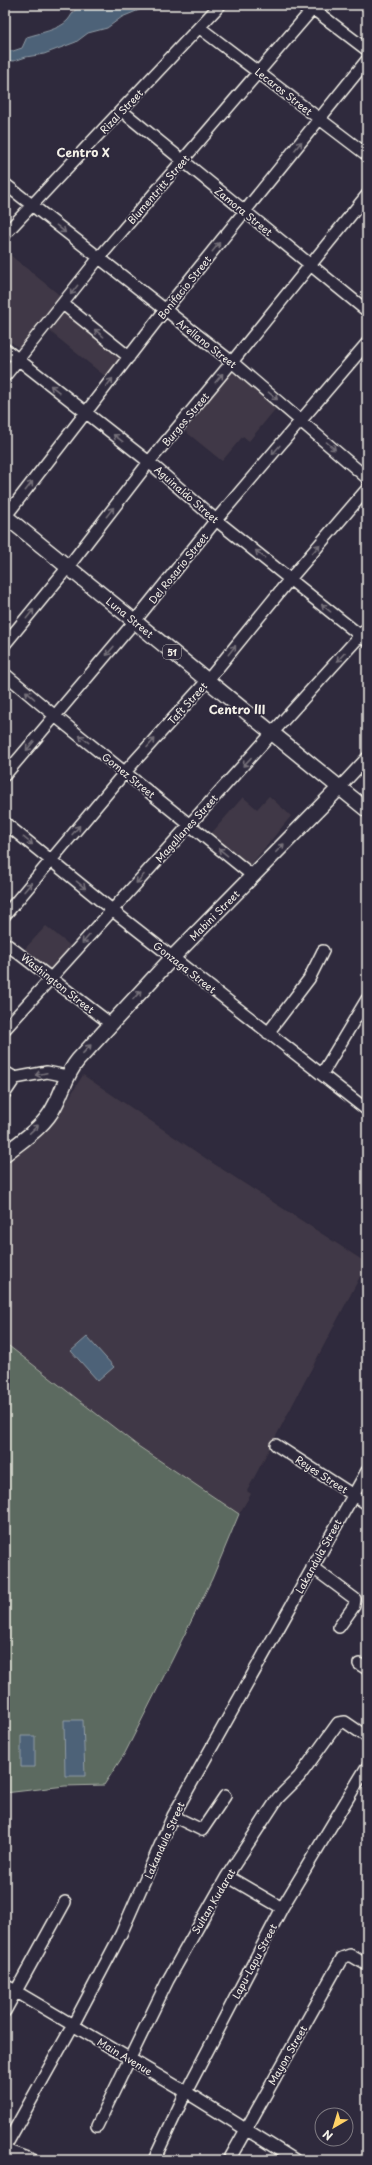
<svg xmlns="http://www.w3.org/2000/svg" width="372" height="2165" font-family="'Playpen Sans',sans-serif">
  <rect width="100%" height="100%" fill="#2f2a3d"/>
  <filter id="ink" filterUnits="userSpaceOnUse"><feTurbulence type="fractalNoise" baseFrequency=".025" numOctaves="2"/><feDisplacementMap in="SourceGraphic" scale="8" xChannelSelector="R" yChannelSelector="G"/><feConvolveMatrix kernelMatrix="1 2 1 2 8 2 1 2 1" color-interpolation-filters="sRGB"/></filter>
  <g filter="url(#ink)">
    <path fill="#413946" d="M5 251 63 298 20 349 5 337Z
      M65 308 124 355 106 377 47 329Z
      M232 371 277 407 249 441 243 436 222 461 185 431Z
      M269 796 291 816 249 867 210 835 243 797 257 809Z
      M46 926 73 948 51 974 21 953Z
      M83 1075 208 1160 362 1260 364 1269 247 1491 251 1494 239 1514 138 1446 5 1343V1163L51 1127Z"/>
    <path fill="#5c6a60" stroke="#a8aea4" d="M5 1343 138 1446 239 1514 212 1579 172 1660 125 1753 104 1785 65 1786 5 1793Z"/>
    <path fill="#4d6278" stroke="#909ba5" d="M83 5H151L122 17 107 28 88 33 76 42 44 54 26 57 14 61 5 60V50L13 51 22 48 27 37C39 33 59 30 68 20 74 12 73 10 83 5Z
      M87 1337 114 1367 98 1381 71 1351Z
      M64 1720H83L85 1776H65Z
      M21 1736H35V1767H21Z"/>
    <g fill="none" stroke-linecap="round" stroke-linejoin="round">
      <defs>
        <path id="minor" d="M308 5 367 50
          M200 28 367 155
          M122 111 367 311
          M5 184 232 362 367 478
          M5 234 220 5
          M63 304 129 357
          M5 349 149 462 216 520 367 641
          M5 376 98 259 316 5
          M5 517 165 310 367 60
          M5 644 68 567 149 462 232 362 367 195
          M5 674 55 716 253 876
          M5 775 135 621 216 520 367 343
          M339 788 367 758
          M5 823 112 910 367 1110
          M5 915 125 772 208 680 290 579 367 489
          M5 943 111 1024
          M5 1029 367 628
          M268 1033 309 979 323 951
          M5 1072 15 1078 47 1072 67 1076
          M322 1074 367 999
          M5 1093 15 1078
          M276 1445 367 1504
          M312 1567 355 1599 354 1606 339 1627
          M359 1664 367 1669
          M173 1816 202 1830 225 1796
          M227 1876 282 1908
          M5 1985 186 2092 295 2160
          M5 2011 65 1902
          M97 2126 168 1980 227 1876 278 1798 299 1777 338 1723 345 1722 367 1737
          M5 2147 73 2025 121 1934 173 1816 367 1471
          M5 2150 33 2160
          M154 2160 186 2092 282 1908 366 1768
          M229 2160 342 1958 350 1955 367 1965"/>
        <path id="major" d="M5 516 367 810
          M5 1154C21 1141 45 1126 54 1107 63 1091 66 1074 78 1060L173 957 339 788"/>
      </defs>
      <use href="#minor" stroke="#f4f1e8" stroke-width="14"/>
      <use href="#major" stroke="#f4f1e8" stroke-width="17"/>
      <use href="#minor" stroke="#2f2a3d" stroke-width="11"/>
      <use href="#major" stroke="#2f2a3d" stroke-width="14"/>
    </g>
    <defs><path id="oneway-shaft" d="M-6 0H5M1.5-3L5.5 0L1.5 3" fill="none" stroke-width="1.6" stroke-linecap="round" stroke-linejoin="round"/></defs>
    <g stroke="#747079">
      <use href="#oneway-shaft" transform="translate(298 146) rotate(-51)"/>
      <use href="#oneway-shaft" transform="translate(61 229) rotate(39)"/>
      <use href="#oneway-shaft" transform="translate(216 247) rotate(-51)"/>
      <use href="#oneway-shaft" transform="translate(74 290) rotate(128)"/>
      <use href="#oneway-shaft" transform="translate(99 333) rotate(-141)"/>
      <use href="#oneway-shaft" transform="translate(219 378) rotate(-50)"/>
      <use href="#oneway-shaft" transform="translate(109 383) rotate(-52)"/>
      <use href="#oneway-shaft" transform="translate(55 389) rotate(-142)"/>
      <use href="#oneway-shaft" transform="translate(273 396) rotate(40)"/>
      <use href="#oneway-shaft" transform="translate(118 438) rotate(-143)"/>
      <use href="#oneway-shaft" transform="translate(331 446) rotate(41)"/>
      <use href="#oneway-shaft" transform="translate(276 450) rotate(130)"/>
      <use href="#oneway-shaft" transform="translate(29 486) rotate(-52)"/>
      <use href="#oneway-shaft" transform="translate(110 512) rotate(-52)"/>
      <use href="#oneway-shaft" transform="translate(316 549) rotate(-49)"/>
      <use href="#oneway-shaft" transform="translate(260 554) rotate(-141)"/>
      <use href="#oneway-shaft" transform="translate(326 608) rotate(-141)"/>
      <use href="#oneway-shaft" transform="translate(30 614) rotate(-51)"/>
      <use href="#oneway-shaft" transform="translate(232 650) rotate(-51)"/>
      <use href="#oneway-shaft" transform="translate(110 651) rotate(130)"/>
      <use href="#oneway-shaft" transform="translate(341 657) rotate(132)"/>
      <use href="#oneway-shaft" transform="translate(30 695) rotate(-139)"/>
      <use href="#oneway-shaft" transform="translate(84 739) rotate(-142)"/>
      <use href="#oneway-shaft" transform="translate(151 743) rotate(-48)"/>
      <use href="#oneway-shaft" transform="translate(30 746) rotate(130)"/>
      <use href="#oneway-shaft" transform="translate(247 762) rotate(133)"/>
      <use href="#oneway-shaft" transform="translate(76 830) rotate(-50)"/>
      <use href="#oneway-shaft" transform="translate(28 841) rotate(39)"/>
      <use href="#oneway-shaft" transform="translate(280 848) rotate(-46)"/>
      <use href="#oneway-shaft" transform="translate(223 852) rotate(-141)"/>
      <use href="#oneway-shaft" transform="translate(140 879) rotate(132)"/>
      <use href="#oneway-shaft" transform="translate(81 885) rotate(39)"/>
      <use href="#oneway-shaft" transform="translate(28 887) rotate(-50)"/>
      <use href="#oneway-shaft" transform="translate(86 939) rotate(132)"/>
      <use href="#oneway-shaft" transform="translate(137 995) rotate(-47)"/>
      <use href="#oneway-shaft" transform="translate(87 1049) rotate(-47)"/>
      <use href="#oneway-shaft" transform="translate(41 1074) rotate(168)"/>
      <use href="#oneway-shaft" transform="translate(34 1129) rotate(-43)"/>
    </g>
  </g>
  <g text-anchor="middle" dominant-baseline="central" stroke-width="3.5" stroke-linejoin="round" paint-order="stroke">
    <rect fill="#2f2a3d" stroke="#b9b5b5" stroke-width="1" x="163" y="645" width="18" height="14" rx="3"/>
    <g font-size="9" font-weight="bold" fill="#f4f1e8">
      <text x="172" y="652">51</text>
    </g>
    <g font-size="10" fill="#f4f1e8" stroke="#2f2a3d">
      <text transform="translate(284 91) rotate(38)">Lecaros Street</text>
      <text transform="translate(121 111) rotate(-46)">Rizal Street</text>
      <text transform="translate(158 189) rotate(-49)">Blumentritt Street</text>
      <text transform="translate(244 211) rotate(39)">Zamora Street</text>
      <text transform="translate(184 287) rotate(-51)">Bonifacio Street</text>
      <text transform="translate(207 343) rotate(38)">Arellano Street</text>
      <text transform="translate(185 419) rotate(-50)">Burgos Street</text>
      <text transform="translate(187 494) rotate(41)">Aguinaldo Street</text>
      <text transform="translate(178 568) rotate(-51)">Del Rosario Street</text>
      <text transform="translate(130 617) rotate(39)">Luna Street</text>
      <text transform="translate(187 703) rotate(-48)">Taft Street</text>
      <text transform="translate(129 775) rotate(39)">Gomez Street</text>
      <text transform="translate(186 828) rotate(-48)">Magallanes Street</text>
      <text transform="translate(214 915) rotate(-45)">Mabini Street</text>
      <text transform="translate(185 967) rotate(38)">Gonzaga Street</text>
      <text transform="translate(58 983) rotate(38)">Washington Street</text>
      <text transform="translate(322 1474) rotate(33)">Reyes Street</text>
      <text transform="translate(318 1556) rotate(-61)">Lakandula Street</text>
      <text transform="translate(164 1840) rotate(-66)">Lakandula Street</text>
      <text transform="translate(213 1901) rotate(-59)">Sultan Kudarat</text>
      <text transform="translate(254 1961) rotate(-62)">Lapu-Lapu Street</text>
      <text transform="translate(287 2055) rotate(-60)">Mayon Street</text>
      <text transform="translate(125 2056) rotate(31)">Main Avenue</text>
    </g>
    <g font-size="12" font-weight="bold" fill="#f4f1e8" stroke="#2f2a3d">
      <text x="83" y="152">Centro X</text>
      <text x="237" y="709">Centro III</text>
    </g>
  </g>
  <rect width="372" height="2165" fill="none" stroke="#2f2a3d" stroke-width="20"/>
  <rect x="10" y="10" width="352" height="2145" fill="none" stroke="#f4f1e8" stroke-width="1.5" filter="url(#ink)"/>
  <g transform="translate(334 2127) rotate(218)"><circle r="19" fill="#2f2a3d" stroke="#7e7a81"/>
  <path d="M0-3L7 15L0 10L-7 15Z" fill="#ffd166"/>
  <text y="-6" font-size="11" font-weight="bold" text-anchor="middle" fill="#f4f1e8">N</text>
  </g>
</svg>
